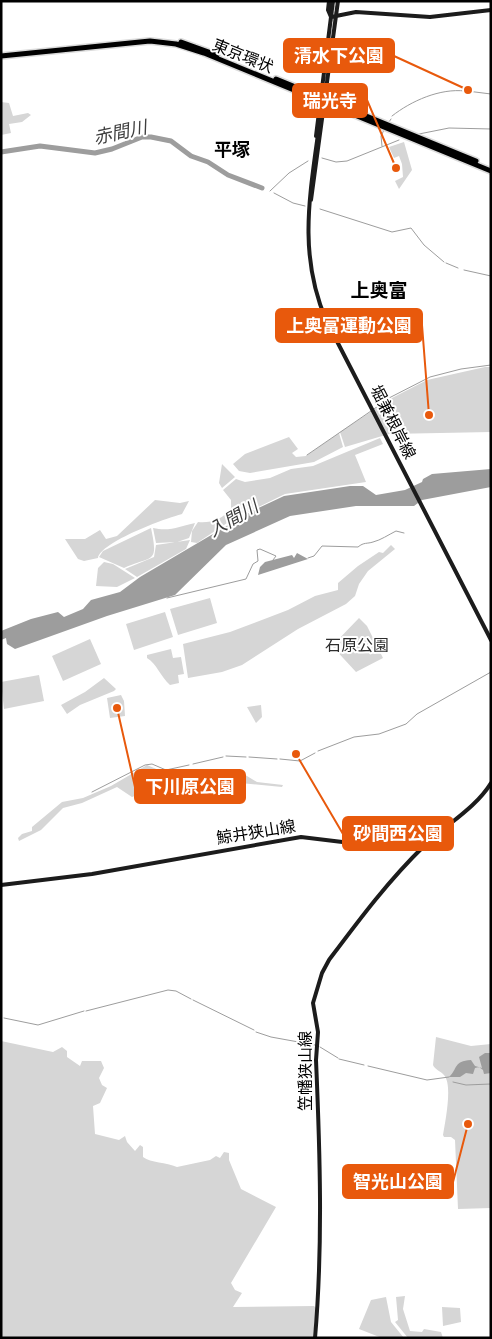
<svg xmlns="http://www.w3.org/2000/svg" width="492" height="1339" font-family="'Public Sans','Noto Sans JP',sans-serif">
  <rect width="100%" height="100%" fill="#fff"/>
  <path fill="#d6d6d6" d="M1 102 9 103 13 116 28 113 31 115 22 122 9 124 11 133 1 135Z
    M404 142 412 170 399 189 395 181 403 177 402 164 399 156 394 158 389 147Z
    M485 367H491V432L389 434 345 447 340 432 392 398 427 380Z
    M339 433 343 447 314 462 250 473 239 471 233 464 245 454 289 437 298 449 292 453 296 457 306 456Z
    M380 438 383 444 355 455 366 482 285 494 230 521 197 543 191 542 192 531 198 522C211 523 222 520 231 508V500L223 490 236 479 245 482 270 478 291 469 313 466Z
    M222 464 235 477 222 488 219 483Z
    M155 500 180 503 189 501 182 514C166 518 101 542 98 558L84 561 78 559 65 539H85L100 530 106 539 117 536Z
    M195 523 189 538 177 542 156 543 153 528C170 532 180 526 195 523Z
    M151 528C159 565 152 555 124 568L99 557 103 551Z
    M190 540 186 549 137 577 125 569 154 557 156 545Z
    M391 545 395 549 368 571 359 584 355 596 346 604 298 629 242 665 222 672 188 678 183 644 230 632 288 610 315 596 338 590V583L358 566 379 552 383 553Z
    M104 562 113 564 135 578 117 587 96 586 98 568Z
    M210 598 217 623 178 635 170 609Z
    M165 612 173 637 134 650 126 624Z
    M359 618 367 626 383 658 356 672 332 646Z
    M90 639 101 664 63 681 52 656Z
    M171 649 173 658 181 657 184 674 178 675 179 683 170 685C160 676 157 664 147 658V655Z
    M39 675 44 701 4 709 1 682Z
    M104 678 116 689 114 691 80 705 67 714 61 705 85 692Z
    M121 695 124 701 125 716 110 718 107 698Z
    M261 705 262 717 256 723 247 707Z
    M147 765 161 771 174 783 203 790 211 788 223 771 242 773 257 782 283 785 282 787 240 783 200 797 186 798 162 793 154 797 140 794 132 797 117 787 82 803 63 808 41 830 19 841 18 838 22 834 32 831V827L62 802 83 798 111 786Z
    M436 1037 471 1046 491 1044V1208L458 1209 455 1140 451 1137H444L443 1135C445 1122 453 1085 444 1075 441 1071 435 1070 433 1065Z
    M1 1041 53 1052 62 1047 67 1051V1057L80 1066 82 1061H101L104 1068 99 1078 102 1085 107 1088 100 1103 93 1106 95 1134 119 1140 125 1136 127 1142 135 1151 140 1145 143 1147V1157C151 1163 166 1162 177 1167L210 1160 216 1156 220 1158 224 1152 229 1153V1160L241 1189 276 1207 231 1283 235 1290 242 1293 233 1307 314 1306 316 1308 313 1338H1Z
    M405 1296 403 1309 410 1331 422 1332 424 1329 441 1332 443 1338H408L395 1322 398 1320 396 1297Z
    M386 1297 391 1322 404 1338H382L359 1329 371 1300Z
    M442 1307 460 1308 461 1322 443 1326Z"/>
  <path fill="#9d9d9d" d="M491 469V487L422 500 414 506H356L290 516 226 545 175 595 107 616 15 649 7 644 6 638 1 640V631L31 619 58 612 64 617 83 609 91 600 120 592 140 577 252 511 284 496 350 486H363L376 495 405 490 422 482 423 479 432 474Z
    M297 553 308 559 258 575 260 567 265 562 292 555 294 558Z
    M485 1053H491V1073L484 1074 483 1070 479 1067 475 1068 473 1074 466 1073 460 1077H449C458 1069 453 1061 471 1060L475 1066 482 1068 479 1057Z"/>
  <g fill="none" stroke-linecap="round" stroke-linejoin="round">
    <path stroke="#9d9d9d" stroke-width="1" d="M467 91 491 94
      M392 116C411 101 440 88 465 91
      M389 122 391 119
      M419 134 449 128 491 129
      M382 146 381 136 384 130
      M322 158 336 162 347 161 399 140
      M270 191 289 173 308 161
      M274 193 293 203 305 206
      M320 209 392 232 411 228 424 245 444 262
      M446 263 458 268
      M464 270 491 276
      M389 398 430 377 461 369 491 365
      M307 455 387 400
      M216 530 219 534
      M308 558 314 556 322 546 358 547C364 542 367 544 373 542 381 540 388 535 396 531L404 533
      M167 598 246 579 253 564 258 561 257 550 260 549 276 556 273 560
      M318 751 354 737 379 734 406 724 417 714 491 672
      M226 756 246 757
      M249 757 277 759
      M280 759 300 761 315 753
      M193 764 223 757
      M92 792 145 765 152 764 166 770 189 765
      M193 1000 254 1030
      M86 1011 168 990 176 991 191 999
      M4 1018 38 1025 84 1011
      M256 1032 271 1037 315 1045
      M320 1047 338 1058
      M339 1059 364 1065
      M368 1066 427 1080 449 1077
      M453 1082 466 1085 491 1084"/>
    <path stroke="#9d9d9d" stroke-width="5" d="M1 152 40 146 95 153 112 149 142 137H151L171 141 191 156 208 162 228 175 262 188"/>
    <path stroke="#d9d9d9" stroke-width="4" stroke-dasharray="4 2" stroke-linecap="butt" d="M324 87 335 1"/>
    <defs>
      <path id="trunk" d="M181 42 217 55
        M1 56 150 41 176 44 204 53 491 171
        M276 79 476 161"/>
    </defs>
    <use href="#trunk" stroke="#dbdbdb" stroke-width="8"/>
    <path stroke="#1c1c1c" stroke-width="4" d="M329 1 328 10 331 17 356 12 430 17 491 10
      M318 134C309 200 299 256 326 320L491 640
      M316 136 333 1
      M311 200 338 1
      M1 885 92 874 301 837 392 848 426 844
      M315 1338C323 1245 320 1153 316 1060L318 1032 313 1003 322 973 329 960C359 920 388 881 424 846 445 825 475 809 491 783"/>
    <use href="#trunk" stroke="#000" stroke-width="5"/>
  </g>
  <g text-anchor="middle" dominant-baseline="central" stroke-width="4" stroke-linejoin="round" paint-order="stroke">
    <g font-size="16" fill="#000" stroke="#fff">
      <text transform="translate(243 56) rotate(22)">東京環状</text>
      <text transform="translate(393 422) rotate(63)">堀兼根岸線</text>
      <text transform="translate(256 832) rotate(-9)">鯨井狭山線</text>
      <text transform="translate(305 1071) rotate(-90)">笠幡狭山線</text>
    </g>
    <g font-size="16" fill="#2d2d2d" stroke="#fff">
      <text x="357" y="645">石原公園</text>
    </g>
    <g font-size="18" font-style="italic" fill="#3e3e3e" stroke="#fff">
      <text transform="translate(120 132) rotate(-12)">赤間川</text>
      <text transform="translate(233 518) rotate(-30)">入間川</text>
    </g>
    <g font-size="18" font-weight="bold" fill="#000" stroke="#fff">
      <text x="232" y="149">平塚</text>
    </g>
    <g font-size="19" font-weight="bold" fill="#000" stroke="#fff">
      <text x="379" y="290">上奥富</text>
    </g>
  </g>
  <path fill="none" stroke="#e8590c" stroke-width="2" d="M468 90L394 56M396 168L367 100M429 415L422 325M117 708L135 787M296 754L343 834M468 1124L453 1182"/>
  <g fill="#e8590c" stroke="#fff" stroke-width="2">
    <circle cx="468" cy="90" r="5"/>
    <circle cx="396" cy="168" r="5"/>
    <circle cx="429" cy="415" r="5"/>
    <circle cx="117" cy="708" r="5"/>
    <circle cx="296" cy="754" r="5"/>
    <circle cx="468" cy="1124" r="5"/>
  </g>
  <g fill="#e8590c" stroke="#e8590c" stroke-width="2">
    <rect x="284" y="39" width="110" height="33" rx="5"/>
    <rect x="293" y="84" width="74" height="33" rx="5"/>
    <rect x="276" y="309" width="146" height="33" rx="5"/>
    <rect x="135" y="770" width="110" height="33" rx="5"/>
    <rect x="343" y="817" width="110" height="33" rx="5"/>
    <rect x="343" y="1165" width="110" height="33" rx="5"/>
  </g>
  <g font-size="18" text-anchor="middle" font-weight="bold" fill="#fff">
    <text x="339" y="62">清水下公園</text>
    <text x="330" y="107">瑞光寺</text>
    <text x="349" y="332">上奥富運動公園</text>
    <text x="190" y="793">下川原公園</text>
    <text x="398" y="840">砂間西公園</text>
    <text x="398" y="1188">智光山公園</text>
  </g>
  <rect width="492" height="1339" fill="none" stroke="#000000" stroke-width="5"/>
</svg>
